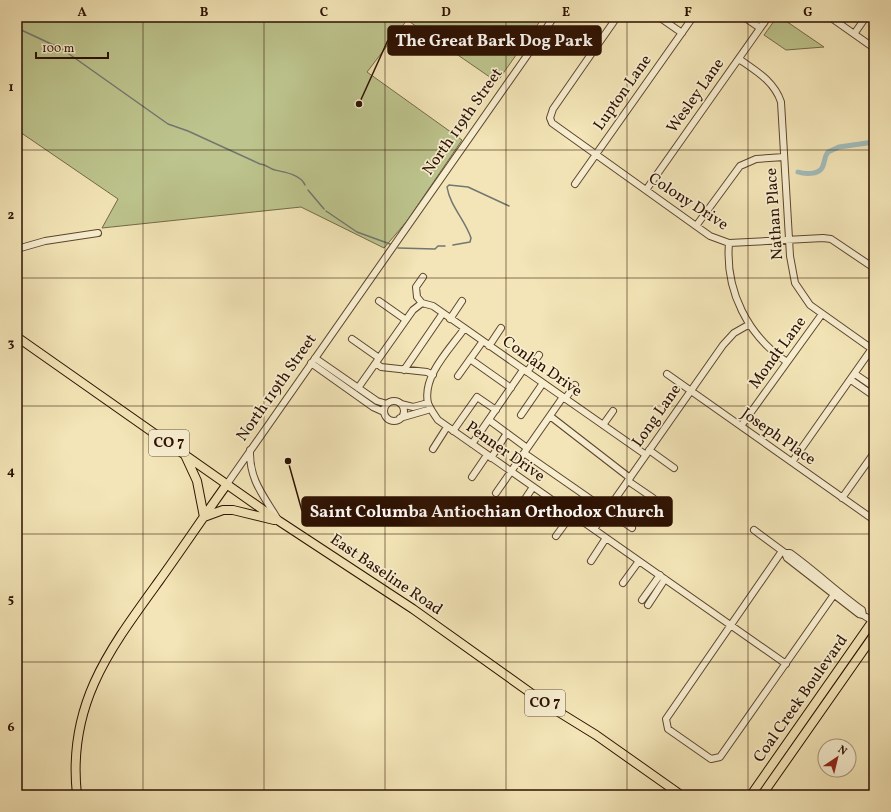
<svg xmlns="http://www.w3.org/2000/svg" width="891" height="812" font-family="Vollkorn,serif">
  <rect width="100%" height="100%" fill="#f3e5b7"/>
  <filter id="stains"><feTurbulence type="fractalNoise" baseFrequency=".005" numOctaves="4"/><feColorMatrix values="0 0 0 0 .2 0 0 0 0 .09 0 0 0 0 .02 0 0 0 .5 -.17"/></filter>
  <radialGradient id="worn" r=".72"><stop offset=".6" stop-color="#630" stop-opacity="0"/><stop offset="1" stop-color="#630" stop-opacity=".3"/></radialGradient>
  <path fill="#bdc48d" stroke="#746a47" d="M17 17H543L497 82 407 20 367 72 462 140 407 221 384 248 301 207 102 228 118 199 17 130Z
    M777 17H780L824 47 786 50 764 35Z"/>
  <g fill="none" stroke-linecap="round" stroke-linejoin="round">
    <path stroke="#727771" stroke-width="1.5" d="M17 28 62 49 168 124 188 131 260 164C266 164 269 169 275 170 285 172 301 175 305 185
      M308 190 324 209
      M326 211 357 232 390 244
      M453 245 470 242 471 238C465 220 450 206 447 187L449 185 468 187 509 206
      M398 248 435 249 438 246H445"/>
    <path stroke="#a1bcbb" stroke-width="5" d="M798 172C804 174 818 175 822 168 825 163 824 157 828 152L839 147 874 142"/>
    <defs>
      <path id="minor" d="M617 17 553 109 550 118 552 123 710 236 729 243 823 238 831 239 874 268
        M659 17 682 33
        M744 17 760 28
        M755 17 764 23
        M830 17 874 48
        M854 34 866 17
        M739 59C756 71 774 81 781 102L790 256 795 283 810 305 872 349
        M575 184 693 17
        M646 190 768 17
        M696 226 740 166 756 159 784 157
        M729 243C725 291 748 336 787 362
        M17 249 45 241 98 233
        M379 301 406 320
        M422 303 433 306 646 455
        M422 303 417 297 416 287 423 277
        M450 319 462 301
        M464 329C450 349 422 376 428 403 430 409 434 414 438 420L786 664
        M352 339 379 358
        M489 346 501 328
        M315 358 377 401 387 404
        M470 359 511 388
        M311 363 373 407 384 412
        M376 363 381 367 427 372 433 375
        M404 370 443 313
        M527 372 539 355
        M667 374 874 520
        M855 374 874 387
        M458 376 483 341
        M851 380 874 396
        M358 388 413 310 422 303
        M565 399 575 385
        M384 411a10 10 0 1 1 20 0a10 10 0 1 1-20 0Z
        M401 404 413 407 428 403
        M521 415 543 383
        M550 416 630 478
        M400 418 431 409
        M489 420 527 448
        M603 425 613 411
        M741 426 822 314
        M453 431 477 397 496 410
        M472 444 523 370
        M433 449 447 427
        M250 450C249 479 263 495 277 518
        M649 450 674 468
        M524 453 632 528
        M491 458 507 433
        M792 462 873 347
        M472 477 487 455
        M628 481 653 498
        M227 484 554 17
        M496 493 563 397
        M842 498 874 453
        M519 508 533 487
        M594 529 723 345 734 333 748 325
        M754 530 785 553 787 558 859 614 863 615 874 622
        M556 536 572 514
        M782 551 666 719 668 729 711 759 720 757 833 596
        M785 553H790C815 571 837 592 862 610L863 615
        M591 561 606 538
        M623 583 639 561
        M642 600 660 575
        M648 605 665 579"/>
      <path id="major" d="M17 337 279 521 413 609 549 706 596 735 681 795
        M185 455 197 481 204 517 223 510H233L274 520
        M77 795C67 705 109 650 159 581 182 549 204 516 227 484
        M751 795 874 619
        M762 795 874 635"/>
    </defs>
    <use href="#minor" stroke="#5e452e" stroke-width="8"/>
    <use href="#major" stroke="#2c1001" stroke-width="10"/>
    <use href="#minor" stroke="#f7eed0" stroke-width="6"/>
    <use href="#major" stroke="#f3e5b7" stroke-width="8"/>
  </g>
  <path fill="none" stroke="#2c1001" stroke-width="1" stroke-opacity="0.55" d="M143 17V795M264 17V795M385 17V795M506 17V795M627 17V795M748 17V795M17 150H874M17 278H874M17 406H874M17 534H874M17 662H874"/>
  <g text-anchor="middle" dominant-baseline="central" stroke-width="3.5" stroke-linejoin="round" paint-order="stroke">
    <g fill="#f7eed0" stroke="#69533f" stroke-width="1">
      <rect x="149" y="430" width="40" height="26" rx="3"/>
      <rect x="525" y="690" width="40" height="26" rx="3"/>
    </g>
    <g font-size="15" font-weight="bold" fill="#2c1001">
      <text x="169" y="443">CO 7</text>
      <text x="545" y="703">CO 7</text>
    </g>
    <g font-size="16" fill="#2c1001" stroke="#f7eed0">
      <text transform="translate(623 93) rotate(-55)">Lupton Lane</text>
      <text transform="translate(696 96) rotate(-55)">Wesley Lane</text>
      <text transform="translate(463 122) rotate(-55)">North 119th Street</text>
      <text transform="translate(688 202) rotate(33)">Colony Drive</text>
      <text transform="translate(775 214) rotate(-94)">Nathan Place</text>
      <text transform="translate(778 353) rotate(-54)">Mondt Lane</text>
      <text transform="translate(542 367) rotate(35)">Conlan Drive</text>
      <text transform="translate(277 388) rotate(-55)">North 119th Street</text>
      <text transform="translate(657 416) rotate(-55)">Long Lane</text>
      <text transform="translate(778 437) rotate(35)">Joseph Place</text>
      <text transform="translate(505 452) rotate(35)">Penner Drive</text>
      <text transform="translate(386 575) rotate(34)">East Baseline Road</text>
      <text transform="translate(801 699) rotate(-55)">Coal Creek Boulevard</text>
    </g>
  </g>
  <path fill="none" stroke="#2c1001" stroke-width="1.5" d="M359 104L388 40M288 461L302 511"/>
  <g fill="#2c1001" stroke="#f7eed0" stroke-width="1.5">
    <circle cx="359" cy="104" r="4"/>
    <circle cx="288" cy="461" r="4"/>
  </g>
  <g fill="#2c1001" stroke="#2c1001" stroke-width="1.5">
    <rect x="388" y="26" width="213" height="29" rx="4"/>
    <rect x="302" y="497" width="370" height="29" rx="4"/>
  </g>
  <g font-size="17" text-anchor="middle" font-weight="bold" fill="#fff">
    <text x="494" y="46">The Great Bark Dog Park</text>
    <text x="487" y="517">Saint Columba Antiochian Orthodox Church</text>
  </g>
  <rect width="891" height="812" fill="none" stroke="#f3e5b7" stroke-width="44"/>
  <g transform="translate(837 758) rotate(35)"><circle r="19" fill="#f7eed0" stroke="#a6957d"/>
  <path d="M0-3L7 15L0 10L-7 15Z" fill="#8f2418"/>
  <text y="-6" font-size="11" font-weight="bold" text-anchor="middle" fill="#2c1001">N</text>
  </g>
  <path d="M36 52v6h72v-6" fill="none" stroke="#2c1001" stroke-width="2"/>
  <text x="42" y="52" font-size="12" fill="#2c1001" stroke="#f7eed0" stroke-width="3" paint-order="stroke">100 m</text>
  <rect x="22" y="22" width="847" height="768" fill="none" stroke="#2c1001" stroke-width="1.5"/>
  <g font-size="13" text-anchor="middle" font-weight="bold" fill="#2c1001">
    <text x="82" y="16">A</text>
    <text x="204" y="16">B</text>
    <text x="324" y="16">C</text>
    <text x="446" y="16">D</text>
    <text x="566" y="16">E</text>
    <text x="688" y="16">F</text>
    <text x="808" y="16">G</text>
    <text x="11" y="91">1</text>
    <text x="11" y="219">2</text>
    <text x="11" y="347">3</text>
    <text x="11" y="475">4</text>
    <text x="11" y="603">5</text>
    <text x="11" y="731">6</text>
  </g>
  <rect width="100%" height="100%" filter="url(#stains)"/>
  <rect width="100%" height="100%" fill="url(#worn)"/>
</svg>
